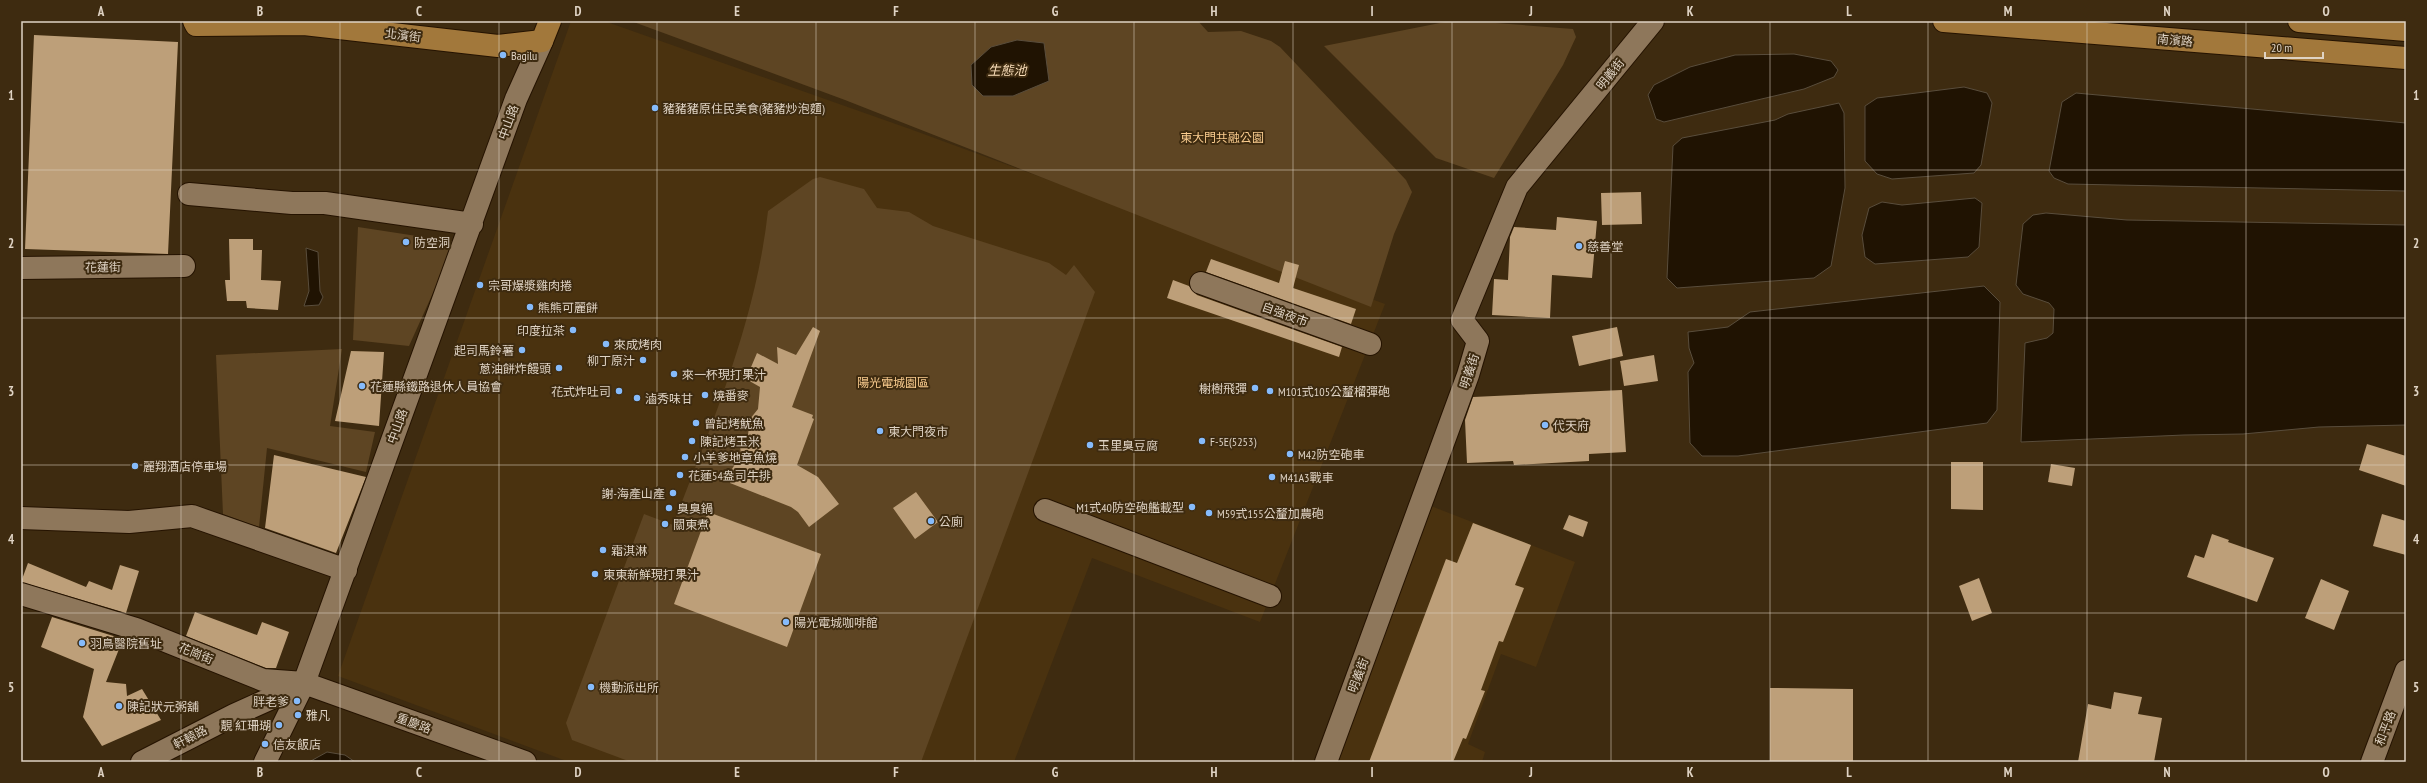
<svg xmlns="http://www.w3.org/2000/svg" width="2427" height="783" font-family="'PT Sans Narrow','Noto Sans TC',sans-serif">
  <rect width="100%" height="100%" fill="#3e2b10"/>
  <path fill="#4a320f" d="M571 21H604L910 129 1385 304 1260 622 1092 558 1014 762H569L338 676Z
    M1431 506 1575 562 1536 667 1501 654 1468 744 1485 752 1482 762H1334Z"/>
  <path fill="#5e4523" d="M631 21H1198L1208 32 1241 31 1271 41 1280 47 1406 180 1412 192 1394 234 1371 307 845 100Z
    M1445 22 1496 23 1573 29 1576 37 1563 65 1494 178 1436 158 1324 46Z
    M820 177 864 189 877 208 909 212 933 226 1049 263 1066 275 1074 265 1095 292 921 762H631L572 740 566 723 644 514 673 525C712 424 756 320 768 211L813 179Z
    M358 227 456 242 409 346 353 340Z
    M342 349 330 426 375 432 366 472 267 448 259 527 223 514 216 355Z"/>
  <path fill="#201302" stroke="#594d3c" d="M1017 40 1044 43 1049 81 1013 96H983L972 85 971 65 991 47Z
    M1794 54 1831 61 1838 70 1834 77 1804 89 1664 122 1656 119 1648 95 1654 85 1690 67 1735 55Z
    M1964 87 1987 93 1992 103 1981 165 1974 173 1892 179 1877 174 1865 161V106L1877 98Z
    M2076 93 2406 123V191L2068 184 2054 178 2049 171 2062 102Z
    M1839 103 1844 113 1845 188 1831 266 1814 278 1677 288 1667 278 1673 146 1682 138 1775 120 1788 114Z
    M1975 198 1982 203 1979 247 1968 257 1875 264 1865 257 1862 235 1869 208 1882 202 1902 205Z
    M2046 213 2127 220 2406 225V425L2319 427 2243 434 2184 435 2021 442 2025 343 2047 338 2053 333 2054 309 2049 303 2023 294 2016 285 2023 224 2033 215Z
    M306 248 318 252 320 291 323 297 319 305 304 306 309 291Z
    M1984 286 2000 302 1997 410 1987 423 1738 456H1702L1690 443 1688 372 1694 363 1689 348 1688 332 1728 327 1750 312Z
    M327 752 345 755 355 762H309Z"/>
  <path fill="#bd9f79" d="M34 35 178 42 168 254 25 249Z
    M1641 192 1642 224 1602 225 1601 193Z
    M1557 217 1597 221 1592 278 1552 275 1550 318 1492 315 1494 279 1508 280 1510 237 1514 227 1556 230Z
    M229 239H253V250H262L261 280 281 281 278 310 247 308 246 301H227L225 280H230Z
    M1211 259 1279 283 1285 261 1299 265 1293 288 1356 309 1351 324 1206 272Z
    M1173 280 1189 286 1197 295 1342 347 1339 357 1167 298Z
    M813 327 820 331 792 407 813 415 812 418 814 419 797 465 818 477 839 504 809 527 798 512 791 507 730 483 732 469 741 455 740 445 748 435 750 419 758 409 760 387 746 379 757 353 778 364 777 347 796 355Z
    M1617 327 1623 356 1579 366 1572 336Z
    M351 351 384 352 379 426 335 421Z
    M1654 355 1658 381 1624 386 1620 361Z
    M1622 390 1626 452 1589 454V461L1514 465 1513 461 1467 463 1465 420 1473 397Z
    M2367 444 2406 456V486L2359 470Z
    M274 455 366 477 336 553 265 528Z
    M1951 462H1983V510L1951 509Z
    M2051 464 2075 468 2072 486 2048 482Z
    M916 492 938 522 915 539 893 508Z
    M708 512 821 554 787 647 674 604Z
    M2382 514 2406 521V555L2373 546Z
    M1569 515 1588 522 1583 537 1563 529Z
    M1473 523 1531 545 1515 585 1524 588 1503 642 1499 641 1481 690 1485 691 1466 739 1463 738 1453 762H1369L1446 559 1457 563Z
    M2212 534 2229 540 2228 542 2274 558 2257 602 2187 577 2195 555 2204 558Z
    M28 563 86 587 89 581 112 590 120 565 139 571 126 613 21 582Z
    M1979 578 1992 613 1972 621 1959 586Z
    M2321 579 2349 591 2334 630 2305 618Z
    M195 612 257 635 262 622 289 632 276 668H266L186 636Z
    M52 617 123 639 106 682 126 684 127 696 142 689 161 720 102 746 83 717 94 669 41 647Z
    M1770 688 1853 689V762H1770Z
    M2114 692 2142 697 2138 714 2162 718 2154 762H2078L2088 704 2111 709Z"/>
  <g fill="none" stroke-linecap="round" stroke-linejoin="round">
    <defs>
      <path id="minor" d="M189 194 292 203H325L472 224
        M21 268 184 266
        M1201 283 1370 344
        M1045 510 1270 596
        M21 518 129 522 192 516 346 570
        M21 594 136 629 263 680 304 683 525 762
        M142 762 234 715 303 684
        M265 762 304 683 516 99 542 41
        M1326 762 1468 375 1478 341 1462 320 1517 187 1653 21
        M2372 762 2406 671"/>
      <path id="major" d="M194 21 196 25 304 24 498 46 542 41 550 21
        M1944 21 2406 58
        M2299 21 2406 30"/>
    </defs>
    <use href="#minor" stroke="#251300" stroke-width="24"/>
    <use href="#major" stroke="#251300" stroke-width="24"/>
    <use href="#minor" stroke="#8e775b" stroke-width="22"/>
    <use href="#major" stroke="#a2783b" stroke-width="22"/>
  </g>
  <path fill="none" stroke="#dfd3c4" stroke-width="1" stroke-opacity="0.55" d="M181 21V762M340 21V762M499 21V762M657 21V762M816 21V762M975 21V762M1134 21V762M1293 21V762M1452 21V762M1611 21V762M1770 21V762M1928 21V762M2087 21V762M2246 21V762M21 170H2406M21 318H2406M21 465H2406M21 613H2406"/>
  <g fill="#86bbfb" stroke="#3e2b10" stroke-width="1.5">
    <circle cx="503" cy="55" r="4"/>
    <circle cx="655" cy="108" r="4"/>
    <circle cx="406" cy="242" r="4"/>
    <circle cx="1579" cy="246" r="4"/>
    <circle cx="480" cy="285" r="4"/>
    <circle cx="530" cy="307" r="4"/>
    <circle cx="573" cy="330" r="4"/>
    <circle cx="606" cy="344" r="4"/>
    <circle cx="522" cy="350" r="4"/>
    <circle cx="643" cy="360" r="4"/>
    <circle cx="559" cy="368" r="4"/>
    <circle cx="674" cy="374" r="4"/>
    <circle cx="362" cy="386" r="4"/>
    <circle cx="1255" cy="388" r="4"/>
    <circle cx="619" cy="391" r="4"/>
    <circle cx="1270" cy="391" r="4"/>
    <circle cx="705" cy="395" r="4"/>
    <circle cx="637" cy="398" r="4"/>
    <circle cx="696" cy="423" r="4"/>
    <circle cx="1545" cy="425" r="4"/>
    <circle cx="880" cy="431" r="4"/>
    <circle cx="692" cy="441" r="4"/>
    <circle cx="1202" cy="441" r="4"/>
    <circle cx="1090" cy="445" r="4"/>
    <circle cx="1290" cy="454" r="4"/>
    <circle cx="685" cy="457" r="4"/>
    <circle cx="135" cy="466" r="4"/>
    <circle cx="680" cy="475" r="4"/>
    <circle cx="1272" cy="477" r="4"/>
    <circle cx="673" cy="493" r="4"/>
    <circle cx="1192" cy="507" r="4"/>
    <circle cx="669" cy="508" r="4"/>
    <circle cx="1209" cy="513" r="4"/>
    <circle cx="931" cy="521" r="4"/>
    <circle cx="665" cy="524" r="4"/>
    <circle cx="603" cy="550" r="4"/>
    <circle cx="595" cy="574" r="4"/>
    <circle cx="786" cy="622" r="4"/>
    <circle cx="82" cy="643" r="4"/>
    <circle cx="591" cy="687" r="4"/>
    <circle cx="297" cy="701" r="4"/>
    <circle cx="119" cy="706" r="4"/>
    <circle cx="298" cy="715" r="4"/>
    <circle cx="279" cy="725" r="4"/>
    <circle cx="265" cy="744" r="4"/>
  </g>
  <g text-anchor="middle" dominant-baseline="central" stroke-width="4" stroke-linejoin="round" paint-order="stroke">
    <g font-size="12" fill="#dfd3c4" stroke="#3e2b10">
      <text transform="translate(403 35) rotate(7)">北濱街</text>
      <text transform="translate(2175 40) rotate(5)">南濱路</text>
      <text transform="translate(1610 74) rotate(-51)">明義街</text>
      <text transform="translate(508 122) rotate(-70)">中山路</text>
      <text transform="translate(103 267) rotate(-1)">花蓮街</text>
      <text transform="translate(1285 314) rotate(20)">自強夜市</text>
      <text transform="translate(1469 371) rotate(-72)">明義街</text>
      <text transform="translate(397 426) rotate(-70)">中山路</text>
      <text transform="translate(196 653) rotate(22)">花崗街</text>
      <text transform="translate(1358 675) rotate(-70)">明義街</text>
      <text transform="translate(414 723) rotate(20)">重慶路</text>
      <text transform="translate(2385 728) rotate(-69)">和平路</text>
      <text transform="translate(190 737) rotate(-27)">軒轅路</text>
    </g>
    <g font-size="12" fill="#dfd3c4" stroke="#3e2b10" text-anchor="start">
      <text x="511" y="55">Bagilu</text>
      <text x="663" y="108">豬豬豬原住民美食(豬豬炒泡麵)</text>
      <text x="414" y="242">防空洞</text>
      <text x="1587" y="246">慈善堂</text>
      <text x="488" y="285">宗哥爆漿雞肉捲</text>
      <text x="538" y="307">熊熊可麗餅</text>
      <text x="565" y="330" text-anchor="end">印度拉茶</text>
      <text x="614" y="344">來成烤肉</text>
      <text x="514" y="350" text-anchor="end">起司馬鈴薯</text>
      <text x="635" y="360" text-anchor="end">柳丁原汁</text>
      <text x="551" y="368" text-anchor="end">蔥油餅炸饅頭</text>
      <text x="682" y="374">來一杯現打果汁</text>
      <text x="370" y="386">花蓮縣鐵路退休人員協會</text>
      <text x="1247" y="388" text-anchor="end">榭樹飛彈</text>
      <text x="611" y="391" text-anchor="end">花式炸吐司</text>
      <text x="1278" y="391">M101式105公釐榴彈砲</text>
      <text x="713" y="395">燒番麥</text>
      <text x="645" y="398">滷秀味甘</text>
      <text x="704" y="423">曾記烤魷魚</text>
      <text x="1553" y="425">代天府</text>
      <text x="888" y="431">東大門夜市</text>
      <text x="700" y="441">陳記烤玉米</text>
      <text x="1210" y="441">F-5E(5253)</text>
      <text x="1098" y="445">玉里臭豆腐</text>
      <text x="1298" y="454">M42防空砲車</text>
      <text x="693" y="457">小羊爹地章魚燒</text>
      <text x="143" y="466">麗翔酒店停車場</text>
      <text x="688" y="475">花蓮54盎司牛排</text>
      <text x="1280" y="477">M41A3戰車</text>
      <text x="665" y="493" text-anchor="end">謝-海產山產</text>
      <text x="1184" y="507" text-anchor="end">M1式40防空砲艦載型</text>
      <text x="677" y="508">臭臭鍋</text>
      <text x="1217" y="513">M59式155公釐加農砲</text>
      <text x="939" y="521">公廁</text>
      <text x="673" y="524">關東煮</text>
      <text x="611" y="550">霜淇淋</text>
      <text x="603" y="574">東東新鮮現打果汁</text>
      <text x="794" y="622">陽光電城咖啡館</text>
      <text x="90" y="643">羽鳥醫院舊址</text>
      <text x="599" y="687">機動派出所</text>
      <text x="289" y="701" text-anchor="end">胖老爹</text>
      <text x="127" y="706">陳記狀元粥舖</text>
      <text x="306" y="715">雅凡</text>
      <text x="271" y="725" text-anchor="end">靚 紅珊瑚</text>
      <text x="273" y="744">信友飯店</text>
    </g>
    <g font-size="12" fill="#facc8f" stroke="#3e2b10">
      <text x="1222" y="137">東大門共融公園</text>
      <text x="893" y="382">陽光電城園區</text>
    </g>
    <g font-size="13" font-style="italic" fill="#fbdfbb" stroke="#3e2b10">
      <text x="1007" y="70">生態池</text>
    </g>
  </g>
  <rect width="2427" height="783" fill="none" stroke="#3e2b10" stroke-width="44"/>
  <path d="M2265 52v6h58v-6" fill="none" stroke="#dfd3c4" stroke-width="2"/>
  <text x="2271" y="52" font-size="12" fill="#dfd3c4" stroke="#3e2b10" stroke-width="3" paint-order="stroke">20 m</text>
  <rect x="22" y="22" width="2383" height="739" fill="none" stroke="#dfd3c4" stroke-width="1.5"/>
  <g font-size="13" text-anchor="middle" font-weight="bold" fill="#dfd3c4">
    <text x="101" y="16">A</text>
    <text x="260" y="16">B</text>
    <text x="419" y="16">C</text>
    <text x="578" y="16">D</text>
    <text x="737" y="16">E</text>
    <text x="896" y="16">F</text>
    <text x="1055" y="16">G</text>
    <text x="1214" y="16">H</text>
    <text x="1372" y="16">I</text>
    <text x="1531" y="16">J</text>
    <text x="1690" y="16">K</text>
    <text x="1849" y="16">L</text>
    <text x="2008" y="16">M</text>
    <text x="2167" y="16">N</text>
    <text x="2326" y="16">O</text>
    <text x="11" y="100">1</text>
    <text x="2416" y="100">1</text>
    <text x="11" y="248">2</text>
    <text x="2416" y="248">2</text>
    <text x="11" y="396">3</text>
    <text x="2416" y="396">3</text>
    <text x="11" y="544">4</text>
    <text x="2416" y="544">4</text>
    <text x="11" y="692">5</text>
    <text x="2416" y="692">5</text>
    <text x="101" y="777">A</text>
    <text x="260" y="777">B</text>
    <text x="419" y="777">C</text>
    <text x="578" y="777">D</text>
    <text x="737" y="777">E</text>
    <text x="896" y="777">F</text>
    <text x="1055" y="777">G</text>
    <text x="1214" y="777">H</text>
    <text x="1372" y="777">I</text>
    <text x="1531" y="777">J</text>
    <text x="1690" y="777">K</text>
    <text x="1849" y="777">L</text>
    <text x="2008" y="777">M</text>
    <text x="2167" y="777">N</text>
    <text x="2326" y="777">O</text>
  </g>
</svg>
